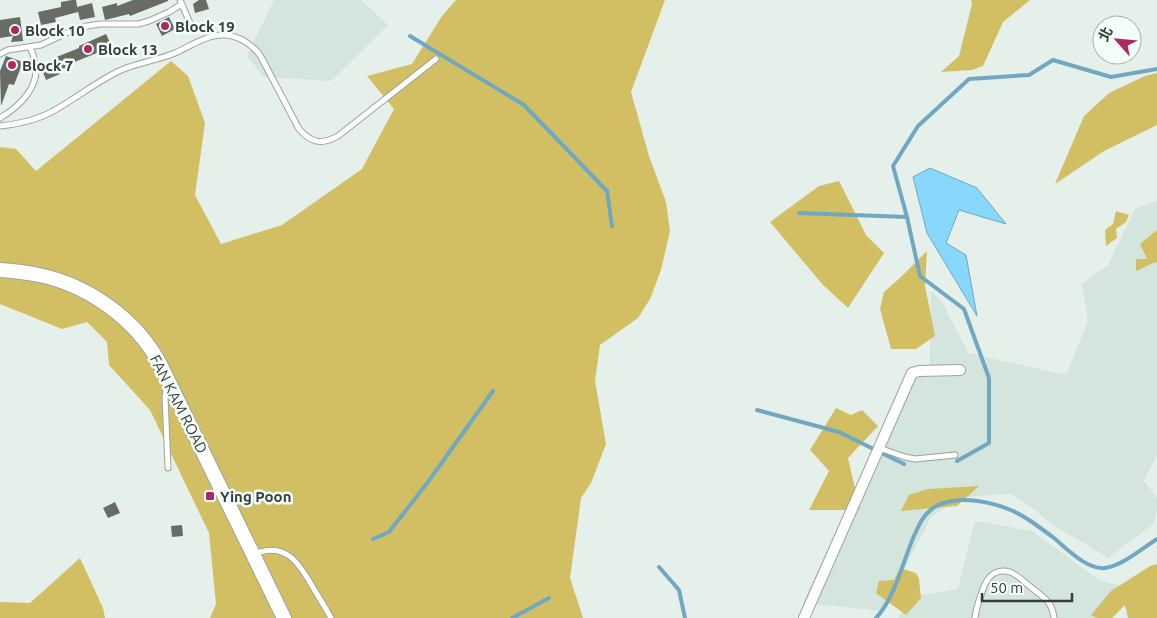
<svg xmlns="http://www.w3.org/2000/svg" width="1157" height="618" font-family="Ubuntu,'Noto Sans TC',sans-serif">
  <rect width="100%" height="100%" fill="#e6f0eb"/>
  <path fill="#d3e5dc" d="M274 0H361L388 25 331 81 264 77 247 56Z
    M1157 201V455L1144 481 1157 498V510L1153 524 1108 558 1052 524 1027 504 1010 494 962 497 931 517 883 611 803 603 911 368 930 364 931 291 942 302 968 353 1066 375 1088 321 1082 284 1108 265 1135 209Z
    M975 521 1032 531 1099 580 1128 588 1103 618H898L914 596 958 589Z"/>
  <path fill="#d2bf63" d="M456 0H665L631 92 649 156 666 202 670 231 661 270 650 299 638 318 600 345 595 381 606 444 591 483 581 498 570 578 583 618H210L216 604 209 533 150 410 109 365 107 342 87 322 62 329 0 304V147L16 149 36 171 171 61 188 76 205 123 195 195 221 244 282 225 362 169 394 109 367 76 412 64 442 16Z
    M971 0H1030L1003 22 983 66 972 70 941 72 959 56 972 4Z
    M1157 73V125L1104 151 1055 184 1084 116 1109 93 1145 76Z
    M839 181 866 235 884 253 848 308 823 285 770 222 819 186Z
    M1116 211 1129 215 1126 222 1116 229 1117 238 1106 246 1105 230 1113 224Z
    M1157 230V262L1153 263 1136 271V259H1147L1140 244Z
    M927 251 925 286 935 336 916 349H891L880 309 884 292 901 277Z
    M836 408 851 415 862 410 878 426 848 458 860 510H809L829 471 810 450Z
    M979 486 957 506 901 511 909 495 928 489Z
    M80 558 103 608 105 618H0V602L30 603Z
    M1157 564V618H1128L1125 605 1112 618H1097L1091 615 1111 591 1150 566Z
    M900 568 916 573 919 579 921 598 906 615 876 593 879 581 894 580Z"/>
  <path fill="#88d7fc" stroke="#70a8c2" d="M930 168 977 188 1006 224 959 210 946 243 966 255 977 316 927 233 913 177Z"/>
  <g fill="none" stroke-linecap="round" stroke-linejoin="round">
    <path stroke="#70a8c2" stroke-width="4" d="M410 36 524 105 607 191 612 226
      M799 213 907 217
      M757 410 839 432 904 464
      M957 461 989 443V378L964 309 920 276 907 217 893 166 918 126 969 79 1029 75 1053 60 1111 77 1157 69
      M373 539 389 532 428 482 493 391
      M659 567 679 590 685 618
      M512 618 549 598
      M876 618C895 598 903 561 914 536 919 525 923 515 933 508 941 502 952 501 962 500 985 500 1010 507 1029 520 1038 526 1046 532 1054 538 1067 549 1087 570 1105 568 1122 566 1143 548 1157 539"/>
  </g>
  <path fill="#686c65" d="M72 0H76L78 12 55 18 56 22 41 25 38 12 61 7V2Z
    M133 0H168V1L130 16 129 14 105 20 102 7 117 3V6Z
    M199 0H206L209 9 195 13 193 4Z
    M92 3 95 17 80 20 77 7Z
    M20 17 23 41 11 42 13 36 0 38V20Z
    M169 17 175 29 162 36 156 24Z
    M106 34 112 47 72 63 73 65 59 70 60 74 46 80 41 67 55 61 54 58 79 48V46Z
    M6 56 23 62 14 85 9 84 1 106 0 71Z
    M115 502 120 513 108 518 103 508Z
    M182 525 183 536 172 537 171 526Z"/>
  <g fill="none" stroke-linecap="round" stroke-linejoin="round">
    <defs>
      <path id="service" d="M180 0 190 23
        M0 54 8 50 41 45 73 30 87 26 100 24H138L149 21 169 12 182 4
        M0 118C19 107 41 86 35 62 34 57 32 51 30 47
        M0 126C19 124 38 120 55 110 76 98 95 83 117 72 135 63 156 61 175 53 191 46 207 34 225 35 240 36 251 44 260 55L299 129C311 143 322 145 338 136L436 59
        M167 386 165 397 168 468
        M879 448 905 457 915 459 955 455
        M254 554C284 542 297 560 311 584 318 596 325 607 331 618
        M975 618C976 610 978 603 981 595 985 581 992 567 1010 572 1018 575 1025 583 1032 588 1044 598 1052 601 1054 618"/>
      <path id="minor" d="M804 618 912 373 919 371 960 370"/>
      <path id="secondary" d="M0 270C13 271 26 272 39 275 88 285 136 319 160 364L284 618"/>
    </defs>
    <use href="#service" stroke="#9ba49f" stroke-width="7"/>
    <use href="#minor" stroke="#9ba49f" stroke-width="12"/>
    <use href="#secondary" stroke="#9ba49f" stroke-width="16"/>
    <use href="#service" stroke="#fff" stroke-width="5"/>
    <use href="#minor" stroke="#fff" stroke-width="10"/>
    <use href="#secondary" stroke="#fff" stroke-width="14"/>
  </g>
  <g fill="#b12663" stroke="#f4fef8" stroke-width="2">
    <circle cx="165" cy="26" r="5"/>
    <circle cx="15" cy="30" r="5"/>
    <circle cx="88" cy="49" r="5"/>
    <circle cx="12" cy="65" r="5"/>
    <rect x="205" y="491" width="10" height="10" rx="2.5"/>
  </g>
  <g text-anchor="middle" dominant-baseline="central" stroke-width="5" stroke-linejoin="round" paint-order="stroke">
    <g font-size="15" font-weight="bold" fill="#383c3a" stroke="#f4fef8" text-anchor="start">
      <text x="175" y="26">Block 19</text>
      <text x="25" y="30">Block 10</text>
      <text x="98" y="49">Block 13</text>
      <text x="22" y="65">Block 7</text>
      <text x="220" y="496">Ying Poon</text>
    </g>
    <g font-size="15" fill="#383c3a" stroke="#f4fef8">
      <text transform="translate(179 404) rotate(63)">FAN KAM ROAD</text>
    </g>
  </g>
  <g transform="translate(1117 40) rotate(297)"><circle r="24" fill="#f4fef8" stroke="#a9b0ac"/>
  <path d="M0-4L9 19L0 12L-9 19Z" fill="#b12663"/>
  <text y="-8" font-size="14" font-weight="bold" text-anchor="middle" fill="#383c3a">北</text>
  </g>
  <path d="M982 593v8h90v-8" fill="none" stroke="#383c3a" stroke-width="2.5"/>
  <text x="990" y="593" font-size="15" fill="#383c3a" stroke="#f4fef8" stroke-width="4" paint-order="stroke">50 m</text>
</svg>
